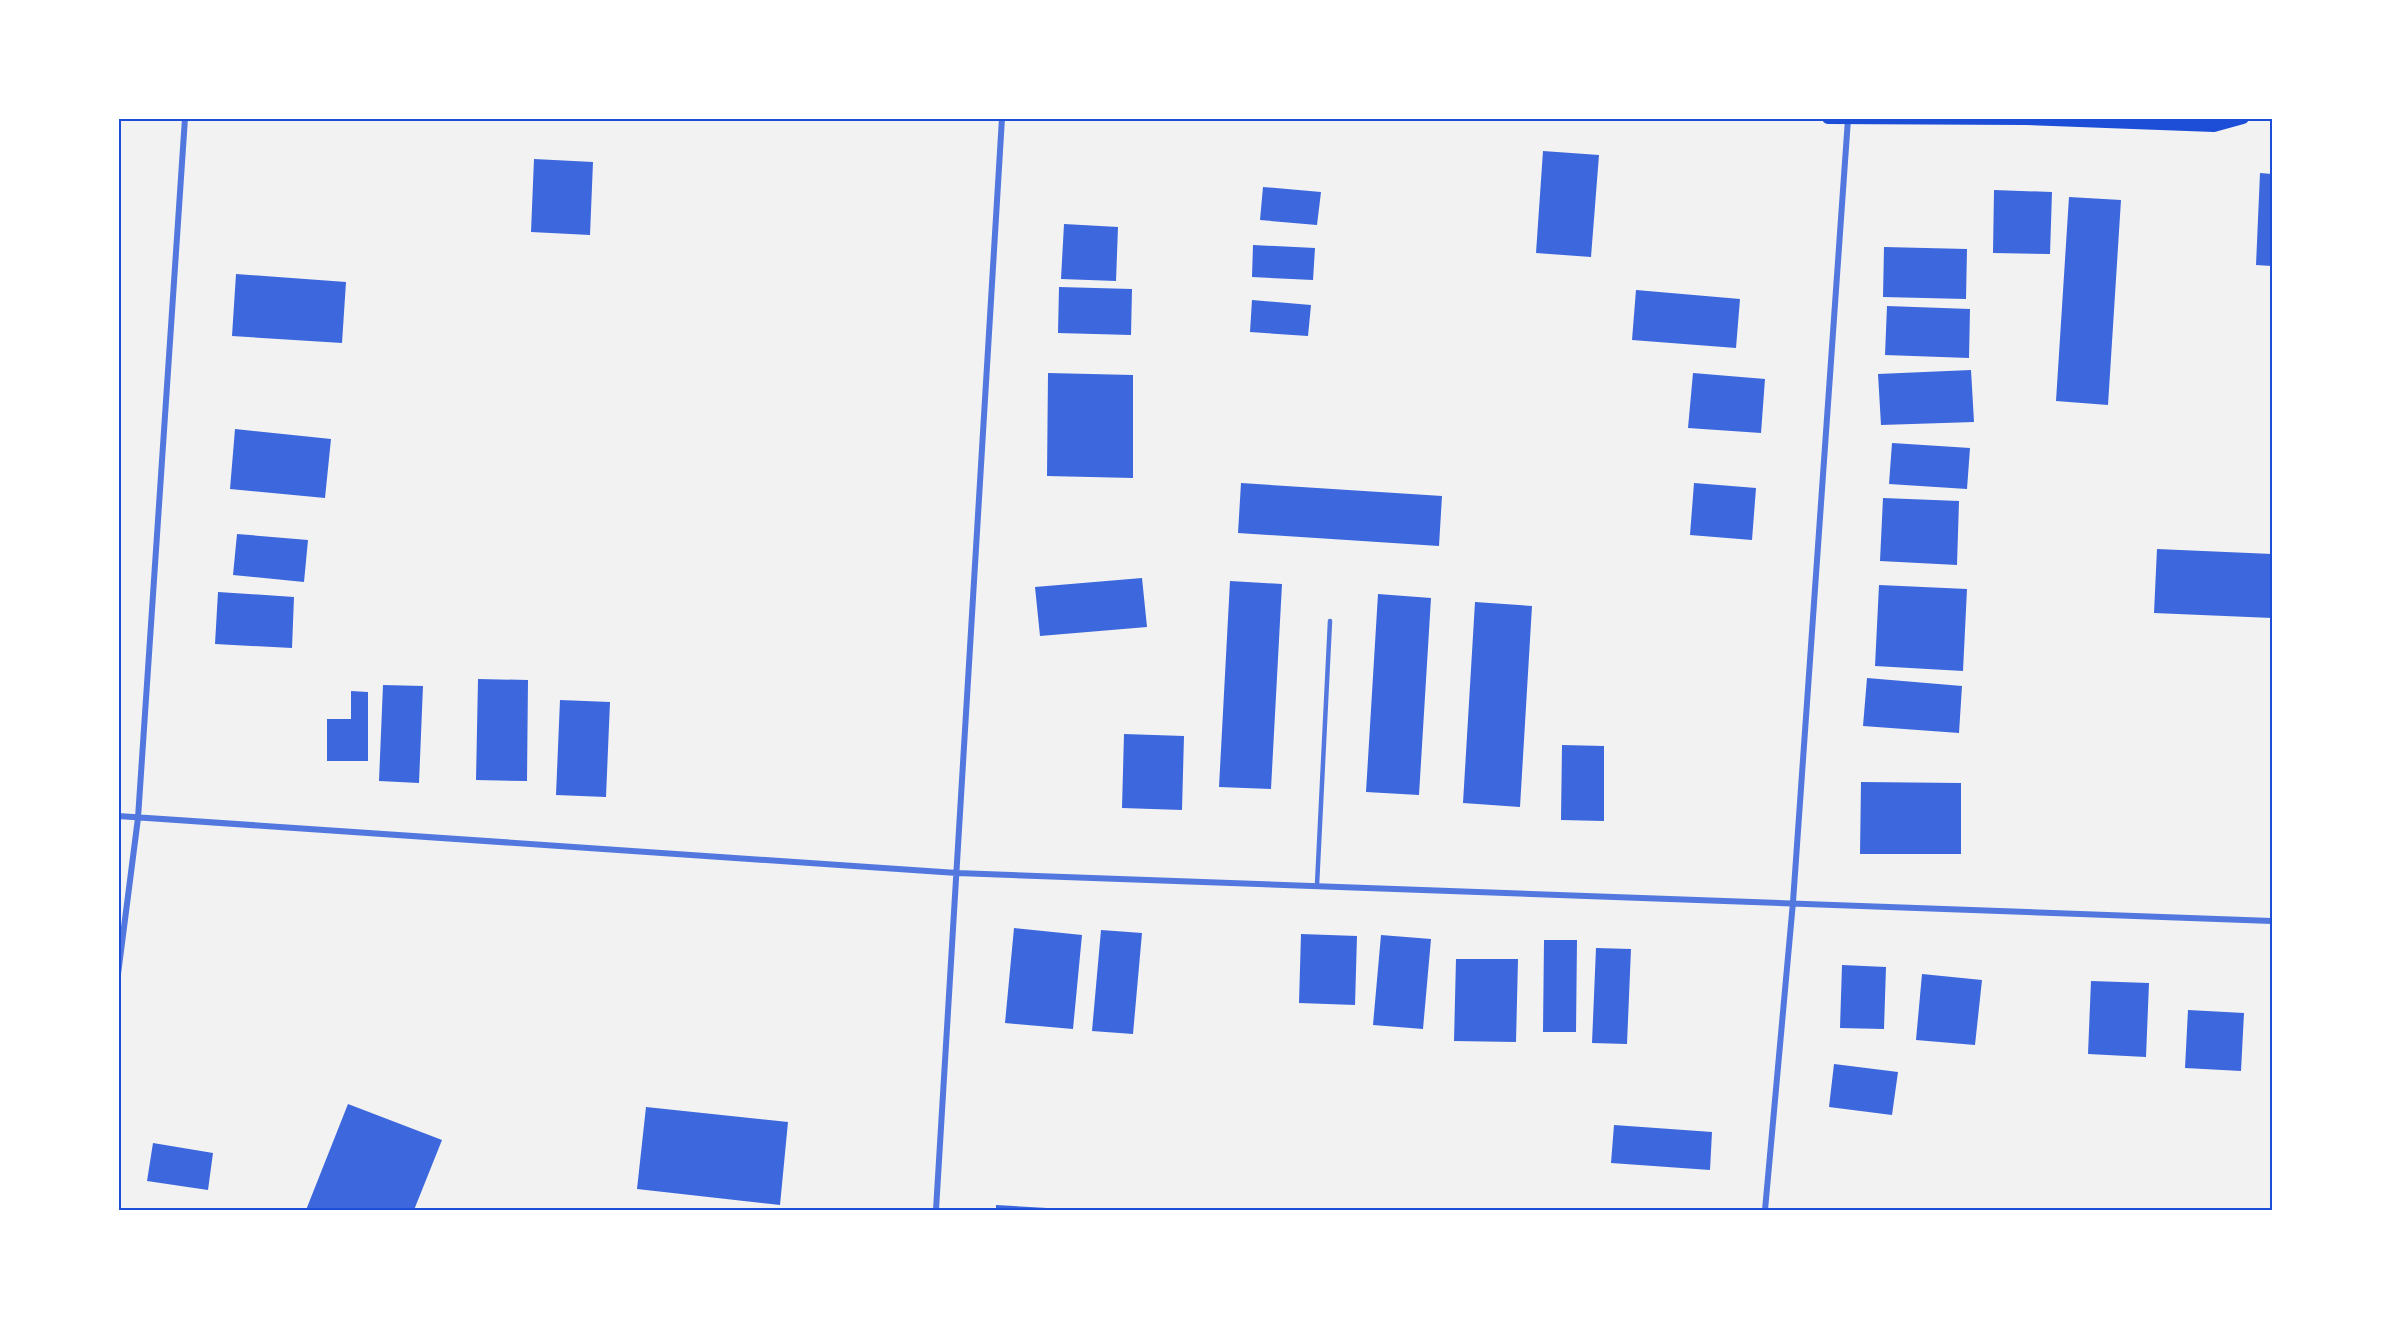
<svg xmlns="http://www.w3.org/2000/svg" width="2391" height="1329" font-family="Bitter,serif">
  <rect width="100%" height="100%" fill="#f2f2f2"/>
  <path fill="#3d67dc" d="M1543 151 1599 155 1591 257 1536 253Z
    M534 159 593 162 590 235 531 232Z
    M2260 173 2272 174V266L2256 265Z
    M1263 187 1321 192 1317 225 1260 220Z
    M1994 190 2052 192 2050 254 1993 253Z
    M2069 197 2121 200 2108 405 2056 401Z
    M1064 224 1118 227 1116 281 1061 279Z
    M1253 245 1315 248 1313 280 1252 277Z
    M1884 247 1967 249 1966 299 1883 297Z
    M236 274 346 282 342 343 232 336Z
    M1059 287 1132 289 1131 335 1058 333Z
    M1636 290 1740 299 1736 348 1632 340Z
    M1252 300 1311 305 1308 336 1250 332Z
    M1887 306 1970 309 1969 358 1885 355Z
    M1971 370 1974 422 1881 425 1878 374Z
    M1048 373 1133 375V478L1047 476Z
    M1693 373 1765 379 1761 433 1688 428Z
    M235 429 331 439 325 498 230 489Z
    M1892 443 1970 448 1967 489 1889 484Z
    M1241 483 1442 496 1439 546 1238 533Z
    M1694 483 1756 488 1752 540 1690 535Z
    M1883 498 1959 501 1957 565 1880 561Z
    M237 534 308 540 304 582 233 575Z
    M2157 549 2272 554V618L2154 613Z
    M1142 578 1147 627 1040 636 1035 587Z
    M1230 581 1282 584 1271 789 1219 787Z
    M1879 585 1967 589 1963 671 1875 666Z
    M218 592 294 597 292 648 215 644Z
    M1378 594 1431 598 1419 795 1366 792Z
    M1475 602 1532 606 1520 807 1463 803Z
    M1867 678 1962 686 1959 733 1863 726Z
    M478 679 528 680 527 781 476 780Z
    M383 685 423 686 419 783 379 781Z
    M351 691 368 692V761H327V719H351Z
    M560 700 610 702 606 797 556 795Z
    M1124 734 1184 736 1182 810 1122 808Z
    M1562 745 1604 746V821L1561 820Z
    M1861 782 1961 783V854H1860Z
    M1014 928 1082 935 1073 1029 1005 1023Z
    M1101 930 1142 933 1133 1034 1092 1031Z
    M1301 934 1357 936 1355 1005 1299 1003Z
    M1381 935 1431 939 1423 1029 1373 1025Z
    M1544 940H1577L1576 1032H1543Z
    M1596 948 1631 949 1627 1044 1592 1043Z
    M1456 959H1518L1516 1042 1454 1041Z
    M1842 965 1886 967 1884 1029 1840 1028Z
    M1922 974 1982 980 1975 1045 1916 1040Z
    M2091 981 2149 983 2146 1057 2088 1054Z
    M2188 1010 2244 1013 2241 1071 2185 1068Z
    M1834 1064 1898 1072 1892 1115 1829 1107Z
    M348 1104 442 1140 414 1210H306Z
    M646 1107 788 1122 780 1205 637 1189Z
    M1614 1125 1712 1132 1710 1170 1611 1163Z
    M153 1143 213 1153 208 1190 147 1181Z
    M996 1205 1065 1209V1210H996Z"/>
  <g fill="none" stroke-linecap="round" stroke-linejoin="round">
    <path stroke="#5277de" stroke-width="4.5" d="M1317 885 1330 621"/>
    <path stroke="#5277de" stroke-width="6" d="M118 816 957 873 2272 921
      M118 974 138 818 185 118
      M936 1210 1002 118
      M1765 1210 1793 902 1848 119"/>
    <path stroke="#1d4ed8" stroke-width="12" d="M1828 118 2025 119 2214 126 2243 118"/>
  </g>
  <rect width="2391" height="1329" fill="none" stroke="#ffffff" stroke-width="240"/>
  <rect x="120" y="120" width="2151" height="1089" fill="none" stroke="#1d4ed8" stroke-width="2"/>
</svg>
